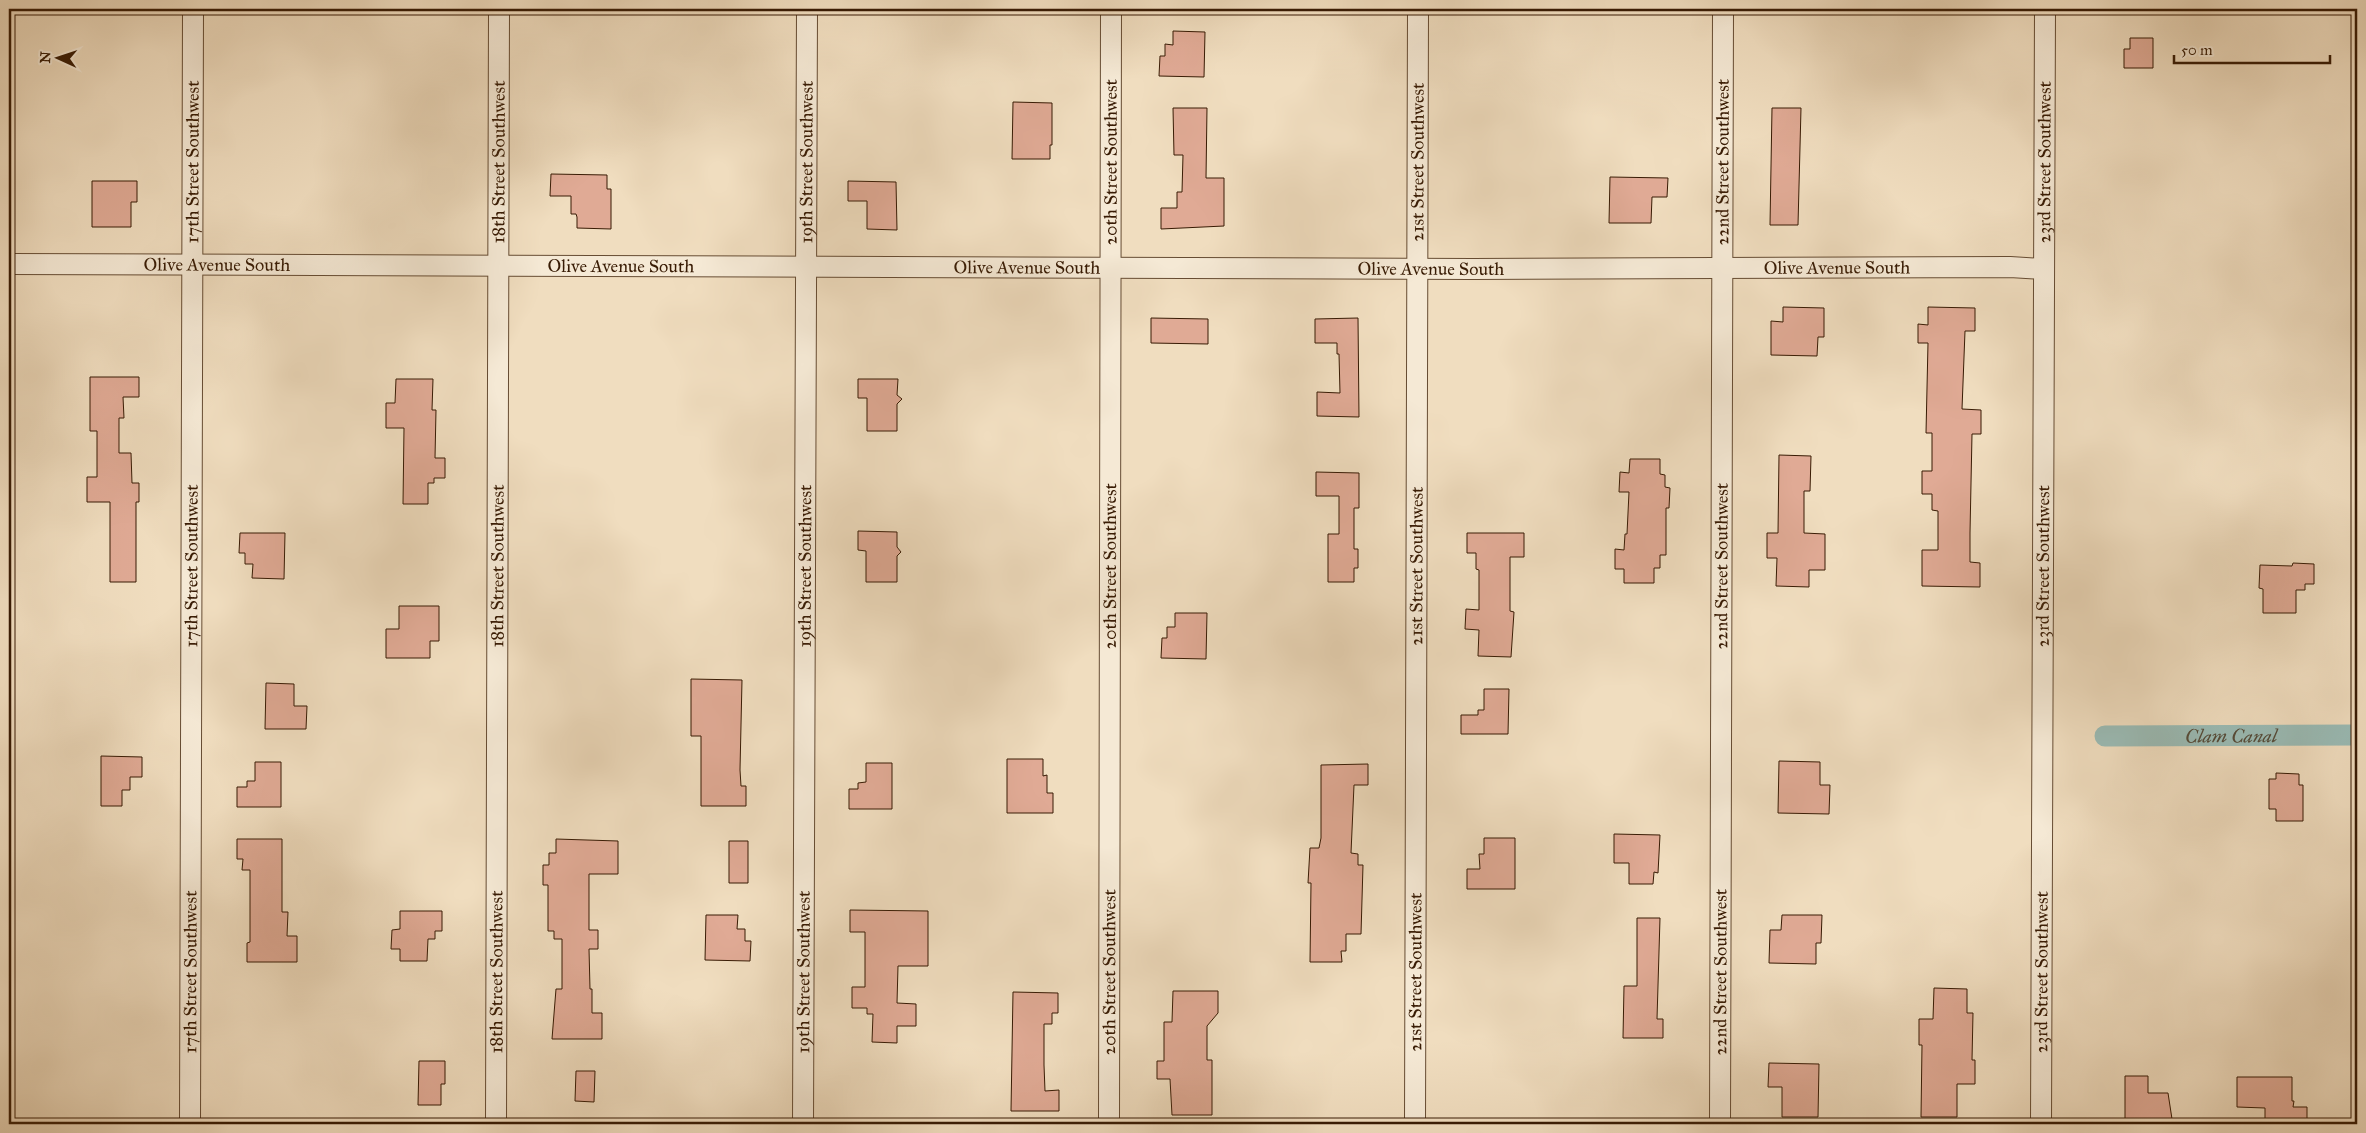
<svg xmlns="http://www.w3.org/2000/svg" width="2366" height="1133" font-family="'IM FELL Great Primer',serif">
  <rect width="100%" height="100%" fill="#f0ddbf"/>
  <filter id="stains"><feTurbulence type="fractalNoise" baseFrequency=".004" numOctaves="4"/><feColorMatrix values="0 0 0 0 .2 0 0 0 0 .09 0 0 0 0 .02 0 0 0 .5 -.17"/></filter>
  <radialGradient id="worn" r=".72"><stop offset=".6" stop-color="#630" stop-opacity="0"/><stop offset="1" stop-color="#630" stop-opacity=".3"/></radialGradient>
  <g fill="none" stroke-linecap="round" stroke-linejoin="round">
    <path stroke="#9abbb5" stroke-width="21" id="s1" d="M2105 736 2357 735"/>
  </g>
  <path fill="#e0aa95" stroke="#381b04" d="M1173 31 1205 32 1204 77 1159 76 1160 56H1165V44L1173 45Z
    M2130 38H2153V68H2124V49H2130Z
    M1013 102 1052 103V145H1050V159H1012Z
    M1173 108H1207L1206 178H1224V226L1161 229V208H1177V192H1182L1183 155H1174Z
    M1772 108H1801L1798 225H1770Z
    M551 174 607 175V189H611V229L577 228V217L576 214H571V196H550Z
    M1610 177 1668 178 1667 197H1652L1651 223H1609Z
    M92 181H137V202H131V227H92Z
    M848 181 896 182 897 230 867 229V201H848Z
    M1783 307 1824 308V337H1818L1817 356 1771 355V321L1783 322Z
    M1928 307 1975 308V331H1965L1962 409 1981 410V434H1972L1970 533V562L1980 563V587L1922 586V550H1938V511L1932 510V494H1922V471H1932V433H1926L1928 343H1918V324L1928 325Z
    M1151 318 1208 319V344L1151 343Z
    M1358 318 1359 417 1317 416V392L1340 393 1339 354H1337V343H1315V319Z
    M90 377H139V397H123L124 418H119V453H131L132 483H139V502H136V582H110V502H87V477H97V431H90Z
    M396 379H433L432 410H436L435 458H445V478H434V483H428V504H403L404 428H386V403H395Z
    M858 379H898L897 395 902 399 897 404V431H867V398H858Z
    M1779 455 1811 456 1810 491H1804V533L1825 534V570H1809V587L1776 586 1777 558H1767V533H1778Z
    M1630 459H1660V474L1665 475V487L1670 488 1669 508H1666V555H1660V568H1654V583H1624V569H1615V549L1624 550 1625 534H1627L1629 492H1619L1620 472 1629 473Z
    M1316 472 1359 473V508H1354V549H1358V568H1354V582H1328V534H1339V496H1316Z
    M858 531 897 532V547L901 552 897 556V582H866V551L858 550Z
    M240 533H285L284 579 252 578 253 564H245V553H239Z
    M1467 533H1524V557H1510V611L1514 612 1511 657 1478 656 1479 630 1465 629 1466 609 1479 610V570L1476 569V553H1467Z
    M2293 563 2314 564V584H2305V590H2296V613H2263V589L2259 588 2260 565 2292 566Z
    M399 606H439V641H430V658H386V629H399Z
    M1175 613H1207L1206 659 1161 658 1162 638H1167V627H1175Z
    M691 679 742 680 740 770 741 786H746V806H701V736H691Z
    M266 683 294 684V706H307L306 729H265Z
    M1484 689H1509L1508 734H1461V715H1478V710H1484Z
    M101 756 142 757V777H130V790H122V806H101Z
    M1007 759H1043V776L1047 775V793H1053V813H1007Z
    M1779 761 1820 762V785H1830L1829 814 1778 813Z
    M255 762H281V807H237V787H247V781H255Z
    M866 763H892V809H849V789H858V783L866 782Z
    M1368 764V785H1354L1351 853 1358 854V865H1363L1361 934H1346V951H1341L1342 962H1310L1311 883H1308L1310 848H1319L1321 838V765Z
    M2276 773 2299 774V785H2303V821H2276V809H2269V779H2276Z
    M1614 834 1660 835 1658 873 1654 872 1653 884H1629V863H1614Z
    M1484 838H1515V889H1467V869H1480L1479 854H1484Z
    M237 839H282V912H288L287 936H297V962H247V943L250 942V870H242L243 859H237Z
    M556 839 618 841V874H589V930H598V949H589L590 989H592V1013H602V1039H552L556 989H562V939H554V931H548V885H543V865H549V853H556Z
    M729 841H748V883H729Z
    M850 910 928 911V966H898L897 1003 916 1004V1026H897V1043L872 1042 873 1014H867V1008H852V987H865V932H850Z
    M400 911H442V931H435V939H428L427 961H400V949H391L392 930 400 929Z
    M706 915H738L737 929H745V941H751L750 961 705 960Z
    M1782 915H1822L1821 943H1816V964L1769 963 1770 930H1781Z
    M1637 918H1660L1657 1019H1663V1038H1623L1624 986H1637Z
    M1934 988 1967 989V1013H1973L1972 1060H1975V1084H1957V1117H1921L1922 1045H1919V1019H1933Z
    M1173 991H1218V1013L1207 1026V1060H1212V1115H1172L1170 1079H1157V1061H1164V1022H1172Z
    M1013 992 1058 993V1013H1052V1024H1044V1065L1045 1091 1059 1090V1111H1011Z
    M419 1061H445V1084H441V1105H418Z
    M1769 1063 1819 1064 1818 1117H1782V1087H1768Z
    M576 1071H595L594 1102 575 1101Z
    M2125 1076H2148V1093H2168L2172 1119 2125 1120Z
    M2237 1077H2292V1101H2294L2293 1107H2307V1124H2265V1108L2237 1107Z"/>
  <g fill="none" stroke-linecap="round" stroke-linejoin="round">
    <defs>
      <g id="minor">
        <path id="s2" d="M9 264 1473 269 2010 267 2043 269"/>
        <path id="s3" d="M190 1124 193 9"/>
        <path id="s4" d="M496 1124 499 9"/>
        <path id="s5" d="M803 1124 807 9"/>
        <path id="s6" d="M1109 1124 1111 9"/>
        <path id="s7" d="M1415 1124 1418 9"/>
        <path id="s8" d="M1720 1124 1723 9"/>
        <path id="s9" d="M2041 1124 2045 9"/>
      </g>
    </defs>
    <use href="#minor" stroke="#664c33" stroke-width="22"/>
    <use href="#minor" stroke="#f5e9d5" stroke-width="20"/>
  </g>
  <g text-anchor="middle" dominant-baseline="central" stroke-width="4" stroke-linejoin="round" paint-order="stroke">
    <g font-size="18" fill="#381b04" stroke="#f5e9d5">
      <text stroke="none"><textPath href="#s9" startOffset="962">23rd Street Southwest</textPath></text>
      <text stroke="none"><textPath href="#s3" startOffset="962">17th Street Southwest</textPath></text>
      <text stroke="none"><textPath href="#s4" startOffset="962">18th Street Southwest</textPath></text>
      <text stroke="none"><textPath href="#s5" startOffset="962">19th Street Southwest</textPath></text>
      <text stroke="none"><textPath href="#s6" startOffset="962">20th Street Southwest</textPath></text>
      <text stroke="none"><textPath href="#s7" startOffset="962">21st Street Southwest</textPath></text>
      <text stroke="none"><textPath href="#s8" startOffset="962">22nd Street Southwest</textPath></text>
      <text stroke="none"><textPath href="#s2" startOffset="208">Olive Avenue South</textPath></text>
      <text stroke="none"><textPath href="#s2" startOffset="612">Olive Avenue South</textPath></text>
      <text stroke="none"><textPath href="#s2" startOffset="1018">Olive Avenue South</textPath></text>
      <text stroke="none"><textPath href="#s2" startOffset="1422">Olive Avenue South</textPath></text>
      <text stroke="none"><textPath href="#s2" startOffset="1828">Olive Avenue South</textPath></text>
      <text stroke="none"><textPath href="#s6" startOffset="558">20th Street Southwest</textPath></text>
      <text stroke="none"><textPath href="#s8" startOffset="558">22nd Street Southwest</textPath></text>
      <text stroke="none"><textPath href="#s9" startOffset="558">23rd Street Southwest</textPath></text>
      <text stroke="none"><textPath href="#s3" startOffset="558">17th Street Southwest</textPath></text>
      <text stroke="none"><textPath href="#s4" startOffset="558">18th Street Southwest</textPath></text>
      <text stroke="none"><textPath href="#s5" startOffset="558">19th Street Southwest</textPath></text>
      <text stroke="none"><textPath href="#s7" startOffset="558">21st Street Southwest</textPath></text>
      <text stroke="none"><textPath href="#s3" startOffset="152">17th Street Southwest</textPath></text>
      <text stroke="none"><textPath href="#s4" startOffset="152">18th Street Southwest</textPath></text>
      <text stroke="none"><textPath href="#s5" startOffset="152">19th Street Southwest</textPath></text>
      <text stroke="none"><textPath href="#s6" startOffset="152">20th Street Southwest</textPath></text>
      <text stroke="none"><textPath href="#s8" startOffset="152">22nd Street Southwest</textPath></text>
      <text stroke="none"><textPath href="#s9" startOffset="152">23rd Street Southwest</textPath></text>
      <text stroke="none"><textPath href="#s7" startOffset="152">21st Street Southwest</textPath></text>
    </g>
    <g font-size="19" font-style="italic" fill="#554b39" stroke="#f5e9d5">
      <text stroke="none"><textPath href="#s1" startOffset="126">Clam Canal</textPath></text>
    </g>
  </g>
  <rect width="2366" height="1133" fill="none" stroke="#f0ddbf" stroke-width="30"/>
  <rect x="10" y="10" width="2346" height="1113" fill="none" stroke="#381b04" stroke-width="2.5"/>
  <rect x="15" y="15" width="2336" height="1103" fill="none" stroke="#381b04"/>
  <g transform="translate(58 58) rotate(273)" stroke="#f5e9d5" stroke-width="4" paint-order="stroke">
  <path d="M0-4L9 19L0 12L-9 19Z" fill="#381b04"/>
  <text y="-8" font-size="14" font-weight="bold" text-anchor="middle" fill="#381b04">N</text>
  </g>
  <path d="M2174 55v8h156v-8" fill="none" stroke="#381b04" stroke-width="2.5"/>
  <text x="2181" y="55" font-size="15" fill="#381b04" stroke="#f5e9d5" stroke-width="4" paint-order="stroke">50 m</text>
  <rect width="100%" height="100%" filter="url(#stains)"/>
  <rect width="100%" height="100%" fill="url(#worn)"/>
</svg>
